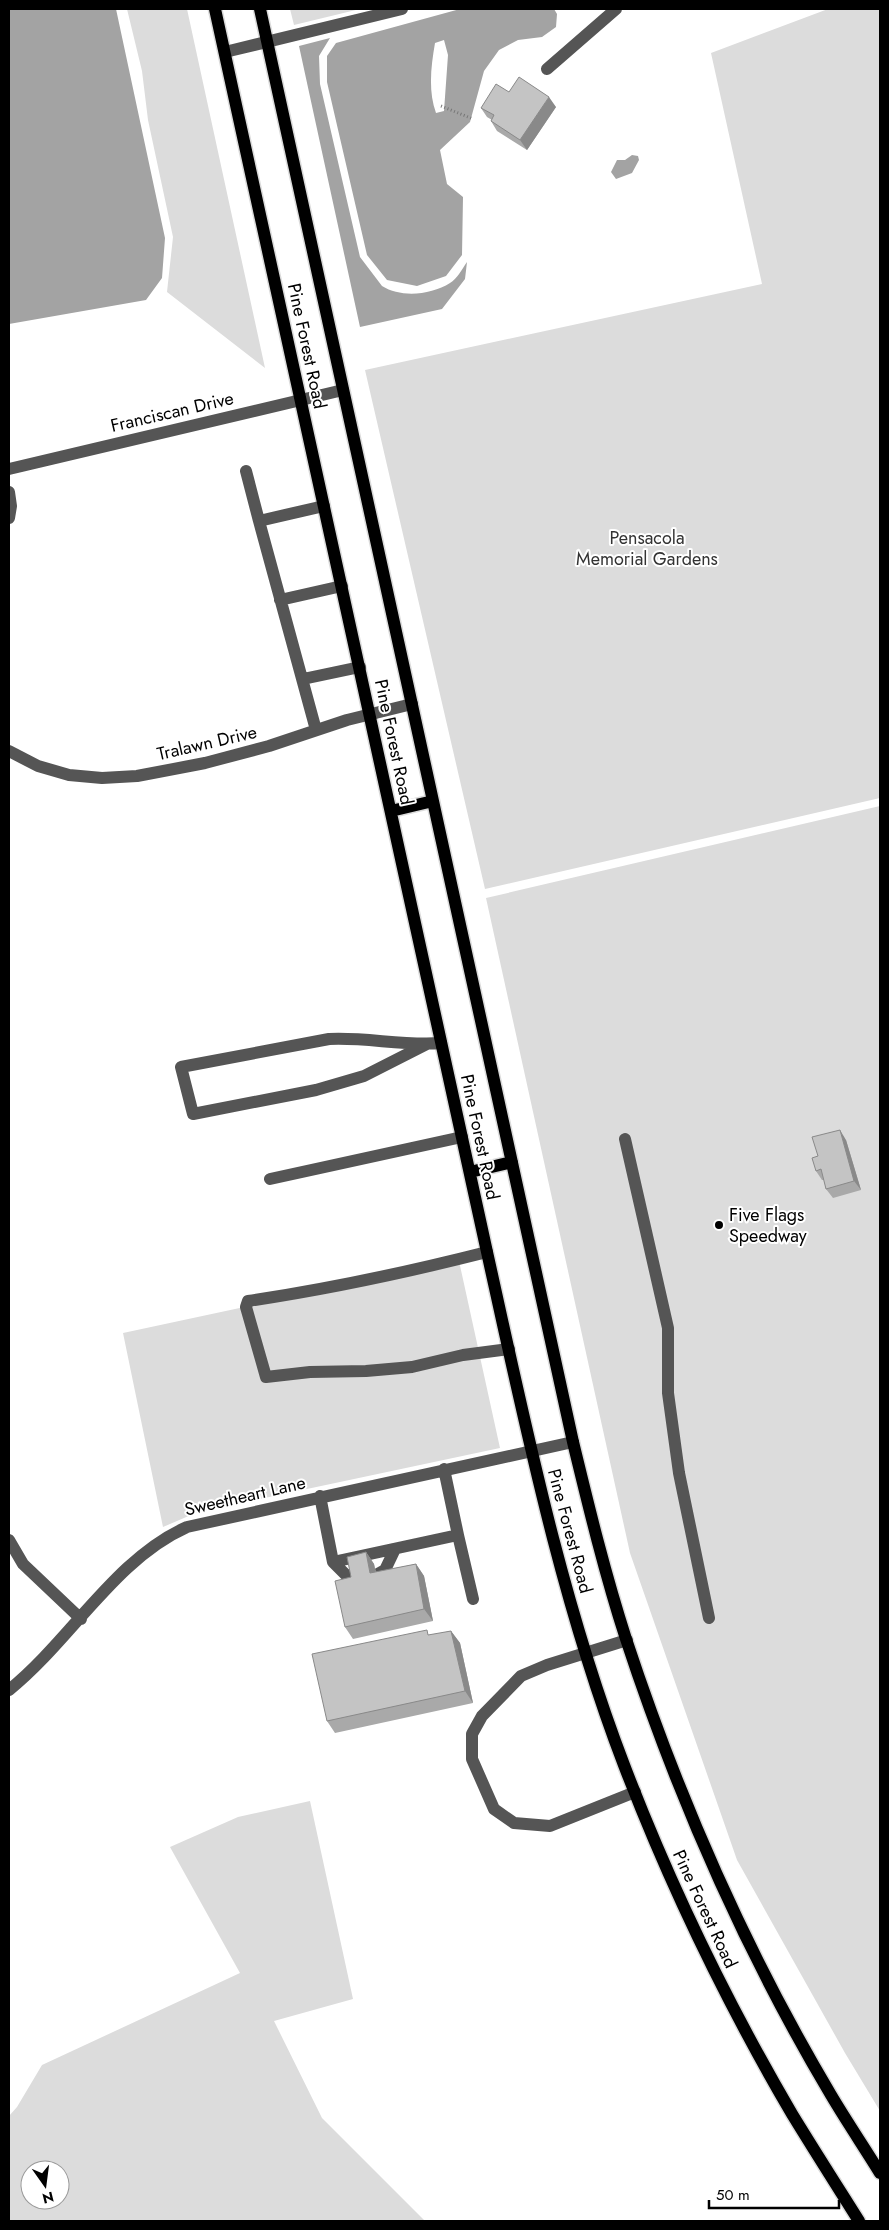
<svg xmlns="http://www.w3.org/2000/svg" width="889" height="2230" font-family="Jost,sans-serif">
  <rect width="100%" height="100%" fill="#fff"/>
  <path fill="#dcdcdc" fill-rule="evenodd" d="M127 9H187L265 368 167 292 173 237 148 120 142 71Z
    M290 9H360L294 25Z
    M828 9H880V798L485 889 365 370 762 284 711 53Z
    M880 806V2111L845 2053 737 1860 630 1553 486 898Z
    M459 1261 500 1448 198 1512 163 1527 123 1333Z
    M310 1801 353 1999 274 2021 322 2118 425 2221H9V2116L17 2107 42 2065 240 1973 170 1847 238 1817ZM30 2170H60V2200H30Z"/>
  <path fill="#a3a3a3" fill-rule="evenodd" d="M9 9H116L165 238 162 278 146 300 9 324Z
    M460 9H554L557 14 556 27 542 37 518 40 499 50 484 71 470 122 440 150 447 184 463 197 462 255 446 276 417 286 387 280 367 255 327 82V56L336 43ZM444 40 448 55 444 111 436 113C428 91 431 66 435 43Z
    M330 38 319 56 320 84 360 257 382 286C401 298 431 295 450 283 457 279 462 269 467 262L465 279 442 309 360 327 299 46Z
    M632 155 638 156 639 160 632 173 616 179 611 172 617 160H625Z"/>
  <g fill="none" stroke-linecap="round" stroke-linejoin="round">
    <defs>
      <path id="major" d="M215 9 487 1252C525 1423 561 1601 624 1765 670 1885 727 2003 792 2114 814 2150 837 2186 859 2221
        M260 9 573 1442C589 1508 605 1574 626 1639 678 1797 746 1952 831 2095 847 2122 864 2147 880 2173
        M391 811 433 801
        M470 1172 512 1162"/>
    </defs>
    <use href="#major" stroke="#dbdbdb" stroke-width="15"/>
    <path stroke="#777" stroke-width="3" stroke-dasharray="1 2.5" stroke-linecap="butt" d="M441 106 473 119"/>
    <path stroke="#555" stroke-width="12" d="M225 52 402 9
      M547 69 616 9
      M9 469 343 390
      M246 471 259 521
      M9 492 11 506 9 518
      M280 600 342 586
      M303 679 360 667
      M316 730 259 521 324 506
      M9 751 38 766 69 775 102 778 137 776 205 763 269 746 347 720 412 704
      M427 1044 364 1076 316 1090 193 1114 181 1067 329 1039C367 1037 402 1046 441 1043
      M625 1139 668 1328V1393L679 1473 709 1618
      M270 1179 462 1137
      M487 1252C408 1272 329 1289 248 1301L246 1307 266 1377 310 1372 366 1371 412 1367 463 1355 509 1349
      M320 1496 333 1562 458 1535 444 1469
      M458 1535 473 1599
      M9 1540 23 1564 81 1619
      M333 1562 348 1577 358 1579
      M376 1575 385 1570 395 1549
      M627 1640 547 1665 521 1676 482 1716 472 1734V1759L494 1809 514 1823 550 1826 635 1792
      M9 1690C71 1640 115 1559 187 1527L573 1442"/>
    <use href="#major" stroke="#000" stroke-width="12"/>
  </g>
  <path fill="#a9a9a9" d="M509 92 556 107 527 150 497 131 491 121 492 120 487 117 481 108Z
    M846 1140 861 1190 833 1198 826 1189 824 1180H822L816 1171 818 1156Z
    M366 1552 374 1564 376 1572 416 1564 424 1576 433 1621 353 1639 345 1627 351 1577Z
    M451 1631 460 1643 473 1703 335 1733 327 1721 431 1635Z"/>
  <path fill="#898989" d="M549 97 556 107 527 150 520 140Z
    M840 1130 846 1140 861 1190 854 1181Z
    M366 1552 374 1564 378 1586 370 1573Z
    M416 1564 424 1576 433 1621 424 1609Z
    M451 1631 460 1643 473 1703 465 1691Z"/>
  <path fill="#c4c4c4" stroke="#898989" d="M519 77 549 97 520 140 491 121 494 115 481 108 496 84 509 92Z
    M840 1130 854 1181 826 1189 821 1169 816 1171 812 1158 818 1156 812 1137Z
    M366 1552 370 1573 416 1564 424 1609 345 1627 335 1581 351 1577 347 1557Z
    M427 1630 428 1635 451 1631 465 1691 327 1721 312 1654Z"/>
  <circle fill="#000" stroke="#fff" stroke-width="2" cx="719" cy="1225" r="5"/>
  <g text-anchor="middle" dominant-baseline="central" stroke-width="4" stroke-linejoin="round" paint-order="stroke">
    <g font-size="18" fill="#000" stroke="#fff">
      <text transform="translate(307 346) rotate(78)">Pine Forest Road</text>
      <text transform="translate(172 412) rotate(-13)">Franciscan Drive</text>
      <text transform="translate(394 742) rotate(78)">Pine Forest Road</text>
      <text transform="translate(207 743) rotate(-13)">Tralawn Drive</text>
      <text transform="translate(480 1137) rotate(78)">Pine Forest Road</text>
      <text transform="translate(245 1496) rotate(-13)">Sweetheart Lane</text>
      <text transform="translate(570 1531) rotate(75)">Pine Forest Road</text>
      <text transform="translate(705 1909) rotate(65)">Pine Forest Road</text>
    </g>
    <g font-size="18" fill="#333" stroke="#fff">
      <text x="647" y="538">Pensacola<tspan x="647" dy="21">Memorial Gardens</tspan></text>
    </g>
    <g font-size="18" fill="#000" stroke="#fff" text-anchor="start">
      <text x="729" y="1215">Five Flags<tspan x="729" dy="21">Speedway</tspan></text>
    </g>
  </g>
  <rect width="889" height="2230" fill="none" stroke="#000000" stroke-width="20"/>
  <g transform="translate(45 2185) rotate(166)"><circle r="24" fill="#ffffff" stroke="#999999"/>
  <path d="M0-4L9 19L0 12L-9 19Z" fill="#000000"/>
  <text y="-8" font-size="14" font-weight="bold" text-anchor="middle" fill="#000000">N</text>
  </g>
  <path d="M709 2200v8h130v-8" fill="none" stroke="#000000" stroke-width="2.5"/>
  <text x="716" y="2200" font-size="15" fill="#000000" stroke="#ffffff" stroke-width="4" paint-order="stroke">50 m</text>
</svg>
